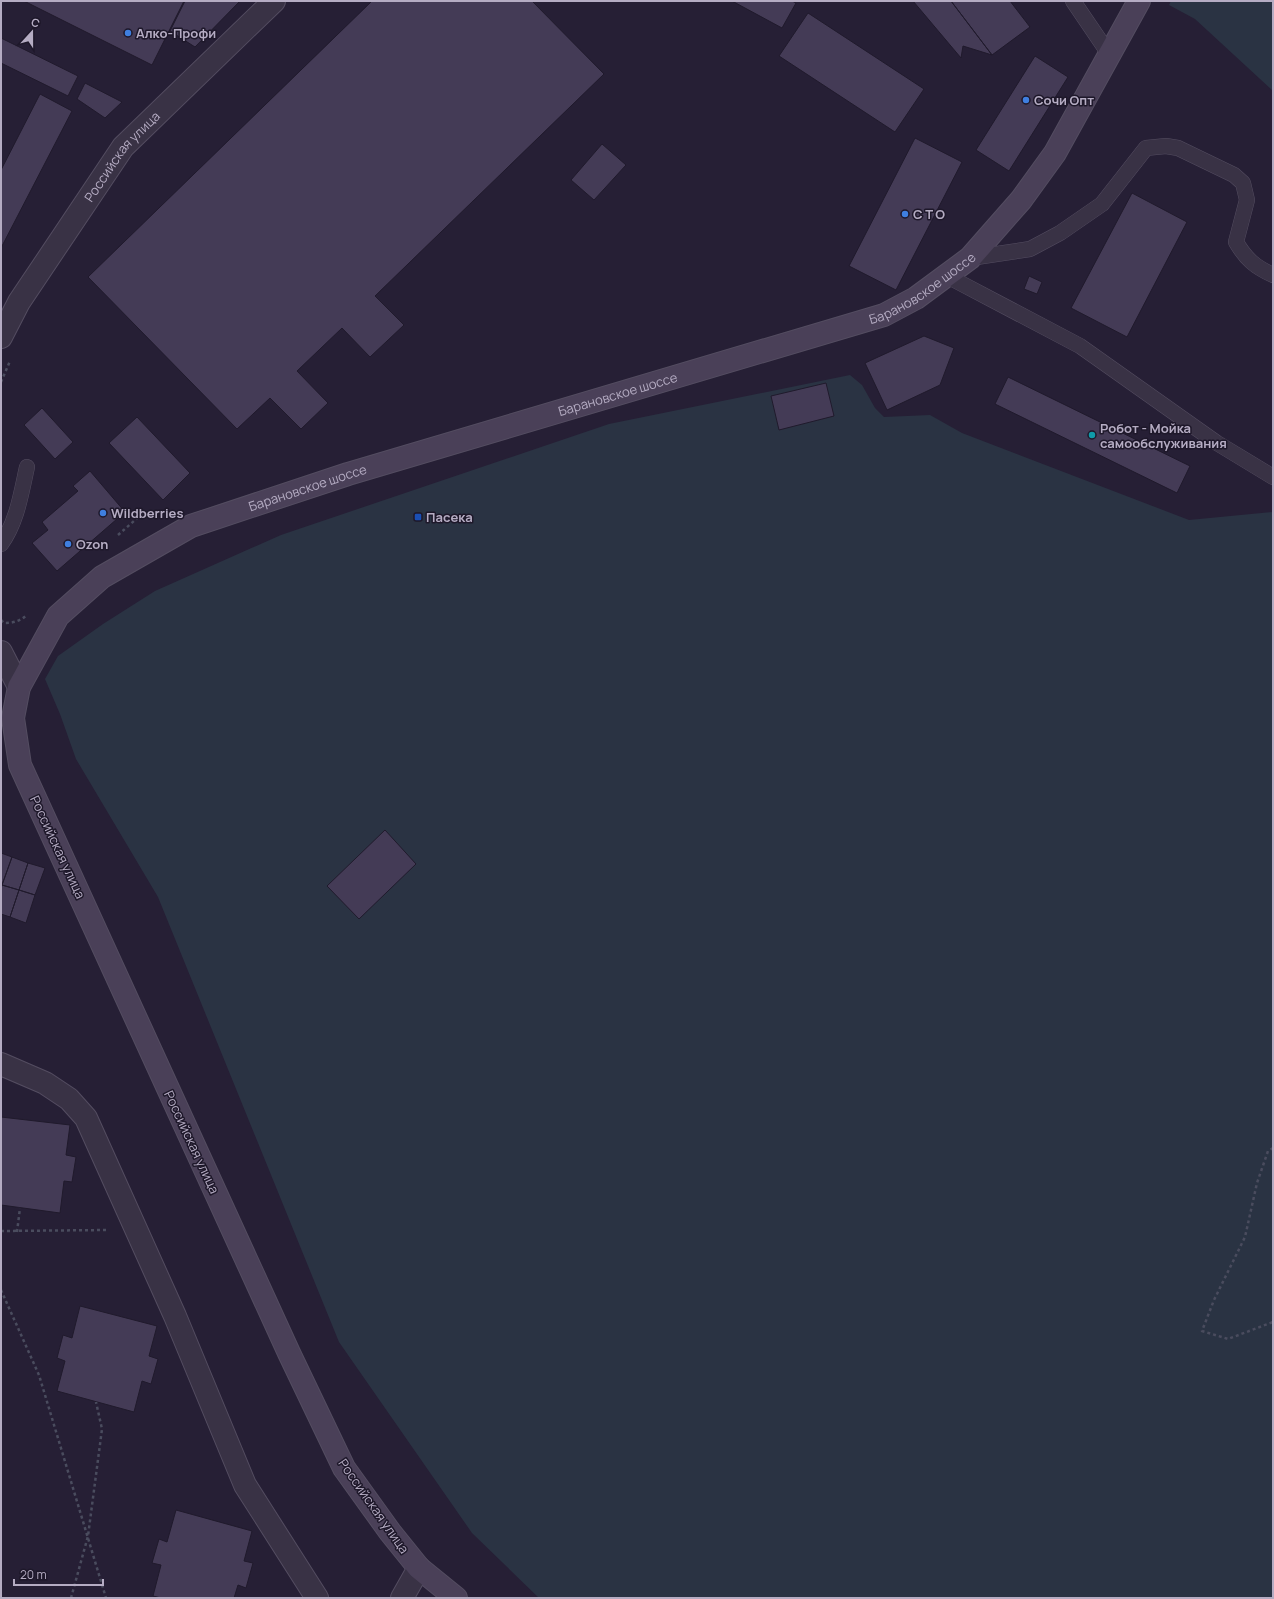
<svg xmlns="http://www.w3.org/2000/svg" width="1274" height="1599" font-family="Manrope,sans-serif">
  <rect width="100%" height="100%" fill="#261f35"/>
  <path fill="#2a3343" d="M1171 1H1273V91L1195 19 1169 5Z
    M850 375 862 385 875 408 884 417 930 415 962 433 1189 520 1273 512V1598H539L472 1533 339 1342 158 897 76 759 60 714 45 679 58 656 103 624 155 591 281 535 609 424Z"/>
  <path fill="#443b56" stroke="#201a2c" d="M24 1H184L152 65Z
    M185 1H240L195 47 170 31Z
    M372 1H532L604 74 375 296 404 325 370 357 342 328 297 371 328 403 301 429 270 398 237 429 88 277Z
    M732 1H792L796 3 782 28Z
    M913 1H951L992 55 963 46 961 58Z
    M951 1H1010L1030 27 992 55Z
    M808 13 924 89 895 132 779 56Z
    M1 38 78 76 68 96 1 63Z
    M1035 56 1068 77 1009 171 976 150Z
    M85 83 122 102 105 118 77 99Z
    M40 94 72 111 1 248V170Z
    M915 138 962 162 896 290 849 266Z
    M602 144 626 165 594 200 571 180Z
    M1132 193 1187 222 1127 337 1071 308Z
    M1029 276 1042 282 1037 294 1024 289Z
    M924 336 954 348 940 385 887 410 865 363Z
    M1008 377 1190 466 1177 493 995 404Z
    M826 383 834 416 779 430 771 396Z
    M42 408 73 442 55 459 24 425Z
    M137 417 190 473 163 500 109 443Z
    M90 471 125 512 57 571 32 543 48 530 42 522 78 491 73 486Z
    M385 830 416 864 359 919 327 886Z
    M1 853 12 857 2 885 1 884Z
    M12 857 28 863 19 890 2 885Z
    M28 863 45 868 35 895 19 890Z
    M2 885 19 890 10 917 1 914V889Z
    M19 890 35 895 26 923 10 917Z
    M1 1117 70 1125 66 1155 76 1157 72 1182 64 1181 60 1213 1 1205Z
    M80 1306 157 1326 149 1356 158 1359 151 1384 142 1381 134 1412 57 1391 65 1361 57 1358 63 1335 72 1338Z
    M176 1510 252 1531 244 1561 253 1563 246 1588 238 1585 234 1598H161L153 1596 161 1565 152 1563 159 1539 167 1542Z"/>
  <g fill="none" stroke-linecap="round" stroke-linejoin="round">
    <defs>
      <path id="service" d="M1073 1 1109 54
        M970 258 1030 249 1060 233 1102 204 1146 148 1166 146 1178 148 1234 175 1243 183 1247 200 1236 242C1246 259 1255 267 1273 275
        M947 276 1080 346 1217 443 1273 477
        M1 544C17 522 21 494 27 467"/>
      <g id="minor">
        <path id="s1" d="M1 337 19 302 123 147 274 1"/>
        <path d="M1 652 19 687"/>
        <path d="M1 1064 45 1083 69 1099 86 1118 175 1316 245 1485 317 1598"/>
        <path d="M402 1598 419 1568"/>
      </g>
      <g id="secondary">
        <path id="s2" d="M456 1598 419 1568 390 1532 344 1468 289 1353 20 765 13 718 19 687 58 616 102 577 191 526 348 474 884 315 916 298 970 258 1021 200 1055 153 1139 1"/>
      </g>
    </defs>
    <use href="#service" stroke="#544d61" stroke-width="16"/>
    <use href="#minor" stroke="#544d61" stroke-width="24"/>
    <use href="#secondary" stroke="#544d61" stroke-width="24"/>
    <path stroke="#4a4c5e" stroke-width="2.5" stroke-dasharray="3 3" stroke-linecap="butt" d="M1 382 10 361
      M118 535 142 514
      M1 620 4 623C14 623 20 621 27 615
      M1273 1148 1268 1151 1257 1183 1245 1237 1214 1300 1202 1331 1228 1339 1273 1322
      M1 1231 108 1230
      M17 1232 20 1208
      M1 1290 39 1375 106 1598
      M71 1598 88 1536 102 1429 96 1402"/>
    <use href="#service" stroke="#393245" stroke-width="15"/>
    <use href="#minor" stroke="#393245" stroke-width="22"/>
    <use href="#secondary" stroke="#4a4058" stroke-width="22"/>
  </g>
  <g fill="#3f7fe0" stroke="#1e182a" stroke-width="1.5">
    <circle cx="128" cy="33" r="4"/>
    <circle cx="1026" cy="100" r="4"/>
    <circle cx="905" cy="214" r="4"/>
    <circle cx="103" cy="513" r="4"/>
    <circle cx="68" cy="544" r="4"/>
  </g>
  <circle fill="#0f9aa8" stroke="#1e182a" stroke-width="1.5" cx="1092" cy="435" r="4"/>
  <rect fill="#1a4fb4" stroke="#1e182a" stroke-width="1.5" x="414" y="513" width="8" height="8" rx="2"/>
  <g text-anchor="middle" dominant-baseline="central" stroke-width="3" stroke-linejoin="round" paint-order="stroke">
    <g font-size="13" font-weight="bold" fill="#b5acc3" stroke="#1e182a" text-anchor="start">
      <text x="136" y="33">Алко-Профи</text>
      <text x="1034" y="100">Сочи Опт</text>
      <text x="913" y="214">С Т О</text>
      <text x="1100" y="428">Робот - Мойка<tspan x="1100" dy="15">самообслуживания</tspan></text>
      <text x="111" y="513">Wildberries</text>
      <text x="426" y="517">Пасека</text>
      <text x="76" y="544">Ozon</text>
    </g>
    <g font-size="13" fill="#b5acc3" stroke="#1e182a">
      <text stroke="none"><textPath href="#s1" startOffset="218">Российская улица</textPath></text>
      <text stroke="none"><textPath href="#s2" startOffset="2039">Барановское шоссе</textPath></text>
      <text stroke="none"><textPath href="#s2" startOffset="1715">Барановское шоссе</textPath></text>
      <text stroke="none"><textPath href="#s2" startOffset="1391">Барановское шоссе</textPath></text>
      <text transform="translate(58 847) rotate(65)">Российская улица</text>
      <text transform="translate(192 1142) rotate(65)">Российская улица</text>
      <text transform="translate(374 1506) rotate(55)">Российская улица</text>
    </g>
  </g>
  <rect width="1274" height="1599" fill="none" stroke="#b5acc3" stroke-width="4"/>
  <g transform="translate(32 32) rotate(21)" stroke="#1e182a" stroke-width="3" paint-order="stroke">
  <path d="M0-3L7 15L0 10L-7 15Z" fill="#b5acc3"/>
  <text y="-6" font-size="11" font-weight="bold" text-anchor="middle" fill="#b5acc3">С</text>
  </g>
  <path d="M14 1579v6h89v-6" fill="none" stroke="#b5acc3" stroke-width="2"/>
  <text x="20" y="1579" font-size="12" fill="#b5acc3" stroke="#1e182a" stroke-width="3" paint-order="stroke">20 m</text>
</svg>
